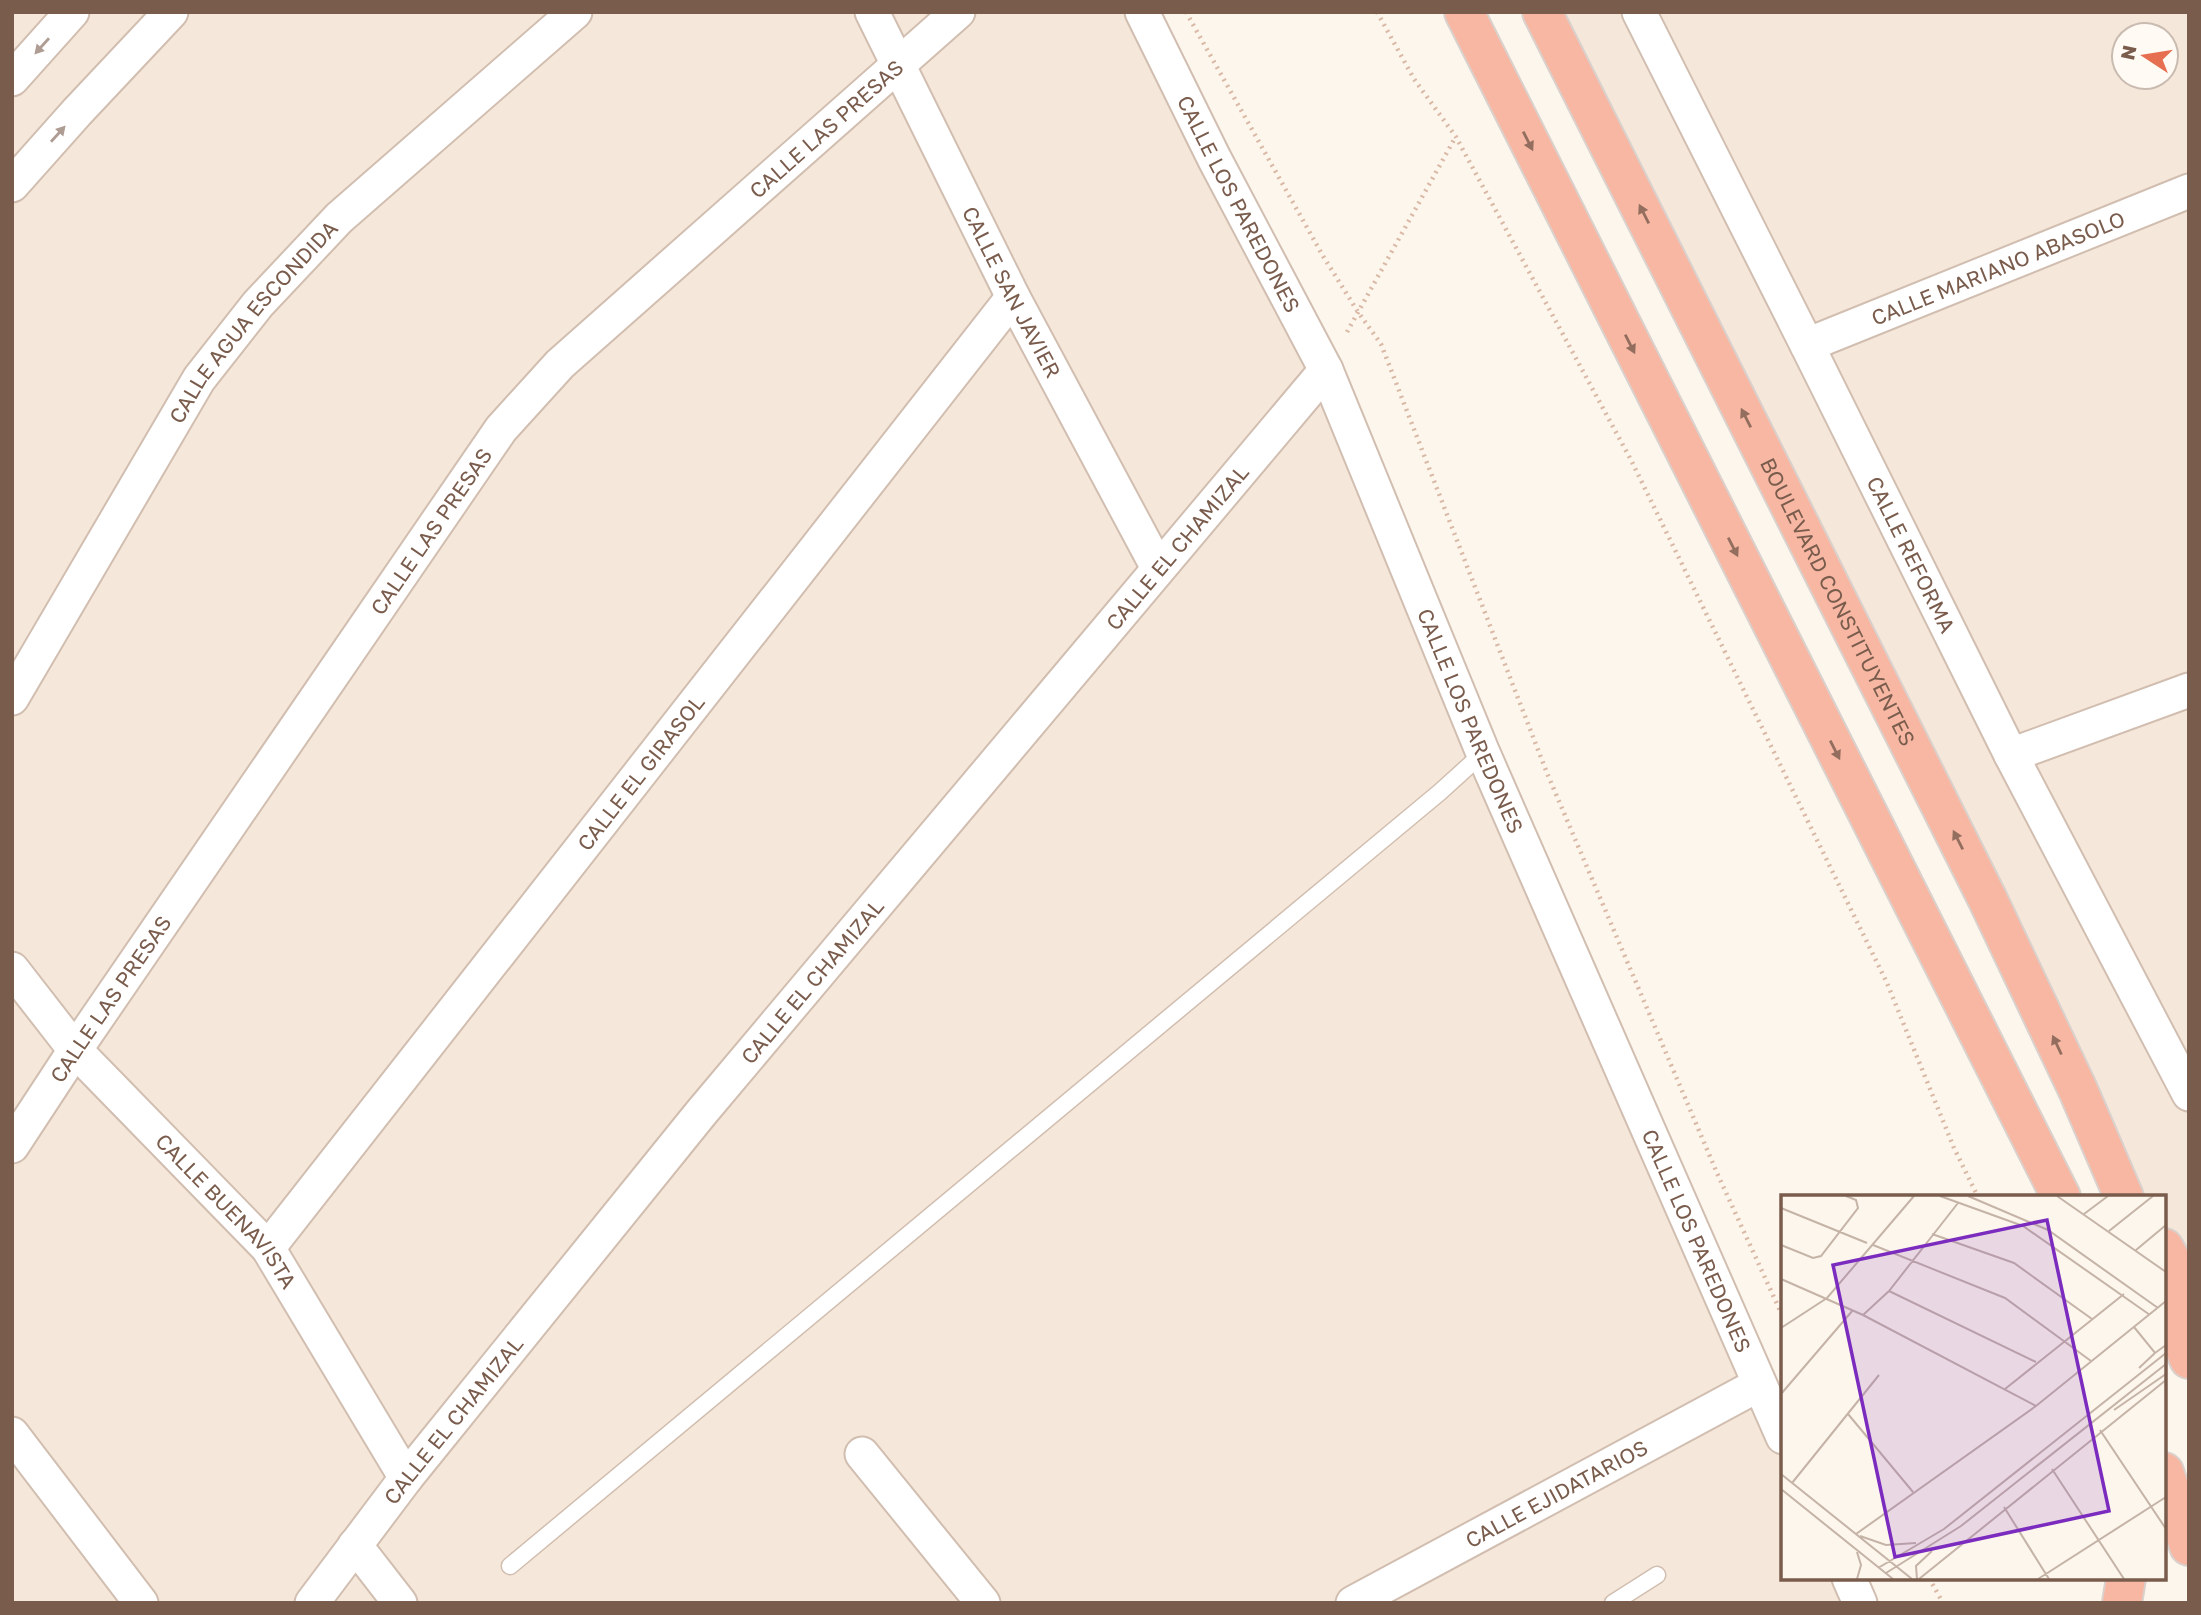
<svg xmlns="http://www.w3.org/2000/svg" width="2201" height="1615" font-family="'Golos Text',sans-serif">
  <rect width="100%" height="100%" fill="#fdf6ec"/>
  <path fill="#f5e8da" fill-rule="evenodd" d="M12 12H1142L1214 158 1783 1437V1578H1849L1860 1603H12Z
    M1548 12H2189V1359L2164 1296V1197H2124ZM2124 35H2166V77H2124Z"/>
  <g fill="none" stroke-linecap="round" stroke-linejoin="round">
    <defs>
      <path id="lane" d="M510 1566 1440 792 1483 753
        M1613 1603 1657 1575"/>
      <g id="street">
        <path id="s1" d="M872 12 1013 297 1158 568"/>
        <path id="s2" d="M1142 12 1214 158 1326 370 1483 753 1783 1437"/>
        <path id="s3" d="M1639 12 1807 345 2011 755 2189 1094"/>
        <path d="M12 79 72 12"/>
        <path d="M12 185 77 112 171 12"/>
        <path id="s4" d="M1807 345 2189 191"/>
        <path id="s5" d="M12 698 199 379 258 304 339 218 575 12"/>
        <path d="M2011 755 2189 690"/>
        <path id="s6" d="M12 969 75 1050 268 1248 406 1478"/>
        <path id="s7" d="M12 1146 75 1050 501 429 560 364 958 12"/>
        <path id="s8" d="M268 1248 1013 297"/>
        <path d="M12 1434 141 1603"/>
        <path d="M862 1454 983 1603"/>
        <path d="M355 1545 400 1603"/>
        <path d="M1849 1578 1860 1603"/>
        <path id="s9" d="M312 1603 406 1478 701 1113 1326 370"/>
        <path id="s10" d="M1353 1603 1758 1385"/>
      </g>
      <g id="highway">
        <path d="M1464 12 2061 1197"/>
        <path id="s11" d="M1542 12 1987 898 2078 1090 2124 1197"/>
        <path d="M2164 1248 2189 1293"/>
        <path d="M2164 1296 2189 1359"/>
        <path d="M2164 1472 2189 1546"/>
        <path d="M2122 1603 2126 1578"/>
      </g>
    </defs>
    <use href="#lane" stroke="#d1beb0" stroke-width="19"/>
    <use href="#street" stroke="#d1beb0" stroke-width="37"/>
    <use href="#highway" stroke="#dad1cd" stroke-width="42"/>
    <path stroke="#d9b8a5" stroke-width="4.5" stroke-dasharray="2 5" stroke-linecap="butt" d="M1186 12 1323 256 1358 312 1381 344 1547 773 1717 1173 1783 1317
      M1377 12 1414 79 1456 137 1631 460 1887 983 1954 1148 1978 1197
      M1347 332 1455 138
      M1929 1578 1943 1603"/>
    <use href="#lane" stroke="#fff" stroke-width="16"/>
    <use href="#street" stroke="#fff" stroke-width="33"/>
    <use href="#highway" stroke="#f7b7a3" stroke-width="38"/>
  </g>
  <defs><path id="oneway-solid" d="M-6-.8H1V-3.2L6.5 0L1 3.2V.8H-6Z" transform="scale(1.75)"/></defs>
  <g fill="#af9d94">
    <use href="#oneway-solid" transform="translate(42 46) rotate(132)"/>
    <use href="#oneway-solid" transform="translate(58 134) rotate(-48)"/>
  </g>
  <g fill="#936e5e">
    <use href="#oneway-solid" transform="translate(1528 141) rotate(63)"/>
    <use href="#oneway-solid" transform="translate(1644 214) rotate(-117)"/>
    <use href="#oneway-solid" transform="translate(1630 344) rotate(63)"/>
    <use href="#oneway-solid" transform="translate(1746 418) rotate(-117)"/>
    <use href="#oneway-solid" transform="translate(1733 547) rotate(63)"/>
    <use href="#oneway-solid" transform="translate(1835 750) rotate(63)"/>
    <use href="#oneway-solid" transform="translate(1958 840) rotate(-117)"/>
    <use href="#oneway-solid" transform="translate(2057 1045) rotate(-115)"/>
  </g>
  <g text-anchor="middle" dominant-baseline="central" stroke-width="5" stroke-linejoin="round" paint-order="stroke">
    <g font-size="21" fill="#7a5c4d" stroke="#fffaf3">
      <text stroke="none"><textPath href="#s7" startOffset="1311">CALLE LAS PRESAS</textPath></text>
      <text stroke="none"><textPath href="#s2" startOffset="215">CALLE LOS PAREDONES</textPath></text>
      <text stroke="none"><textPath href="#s4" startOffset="206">CALLE MARIANO ABASOLO</textPath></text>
      <text stroke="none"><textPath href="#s1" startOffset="313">CALLE SAN JAVIER</textPath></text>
      <text stroke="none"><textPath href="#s5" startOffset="448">CALLE AGUA ESCONDIDA</textPath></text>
      <text stroke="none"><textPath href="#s7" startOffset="744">CALLE LAS PRESAS</textPath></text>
      <text stroke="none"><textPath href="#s9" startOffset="1365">CALLE EL CHAMIZAL</textPath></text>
      <text stroke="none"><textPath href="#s3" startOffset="607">CALLE REFORMA</textPath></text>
      <text stroke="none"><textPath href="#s11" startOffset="660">BOULEVARD CONSTITUYENTES</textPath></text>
      <text stroke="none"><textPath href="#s2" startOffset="782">CALLE LOS PAREDONES</textPath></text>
      <text stroke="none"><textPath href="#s8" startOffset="604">CALLE EL GIRASOL</textPath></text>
      <text stroke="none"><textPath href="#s9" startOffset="798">CALLE EL CHAMIZAL</textPath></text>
      <text stroke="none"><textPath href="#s7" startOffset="177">CALLE LAS PRESAS</textPath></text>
      <text stroke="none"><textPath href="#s6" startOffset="324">CALLE BUENAVISTA</textPath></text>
      <text stroke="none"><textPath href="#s2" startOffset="1349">CALLE LOS PAREDONES</textPath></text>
      <text stroke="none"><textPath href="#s9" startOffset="231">CALLE EL CHAMIZAL</textPath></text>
      <text stroke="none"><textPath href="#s10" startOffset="231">CALLE EJIDATARIOS</textPath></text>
    </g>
  </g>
  <g transform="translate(1781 1195)">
    <rect width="385" height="385" fill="#fdf6ec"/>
    <path fill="none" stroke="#c5b3a7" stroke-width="2" d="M159 1 242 31 369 120M187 1 267 35 377 113M276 1 385 77M0 13 86 48M303 19 327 1M328 36 372 1M151 39 233 68 311 124M0 50 32 63 40 61 77 13 75 5 65 1M92 50 224 103 310 166M355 55 385 30M0 84 82 120 255 211M108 96 255 167M82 120 108 96 177 8M353 132 374 158 385 150M0 133 46 103 133 1M358 173 374 158M224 194 343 99M0 199 72 115M333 215 385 179M67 219 132 297M319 235 385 334M271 274 343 384M0 279 131 384M11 288 98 180M0 294 112 384M223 312 268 384M75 339 255 211 385 106M79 341 105 350 135 348M76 357 80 370 76 384M97 373 163 334 385 158M105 378 180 331 385 169M136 384 135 371 151 356M138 384 385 185M257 384 385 302"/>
    <path fill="#7b2cbf" fill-opacity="0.15" stroke="#7b2cbf" stroke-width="3.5" d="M266 25 328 316 114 362 52 70Z"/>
    <rect width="385" height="385" fill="none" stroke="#7a5c4d" stroke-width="3.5"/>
  </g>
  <rect width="2201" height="1615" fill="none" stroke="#7a5c4d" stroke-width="28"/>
  <g transform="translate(2145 56) rotate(282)"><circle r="33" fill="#fffaf3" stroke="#cabbb1" stroke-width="2"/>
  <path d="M0-5L12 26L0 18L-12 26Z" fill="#e76f51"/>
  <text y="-10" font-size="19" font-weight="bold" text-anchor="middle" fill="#7a5c4d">N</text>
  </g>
</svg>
